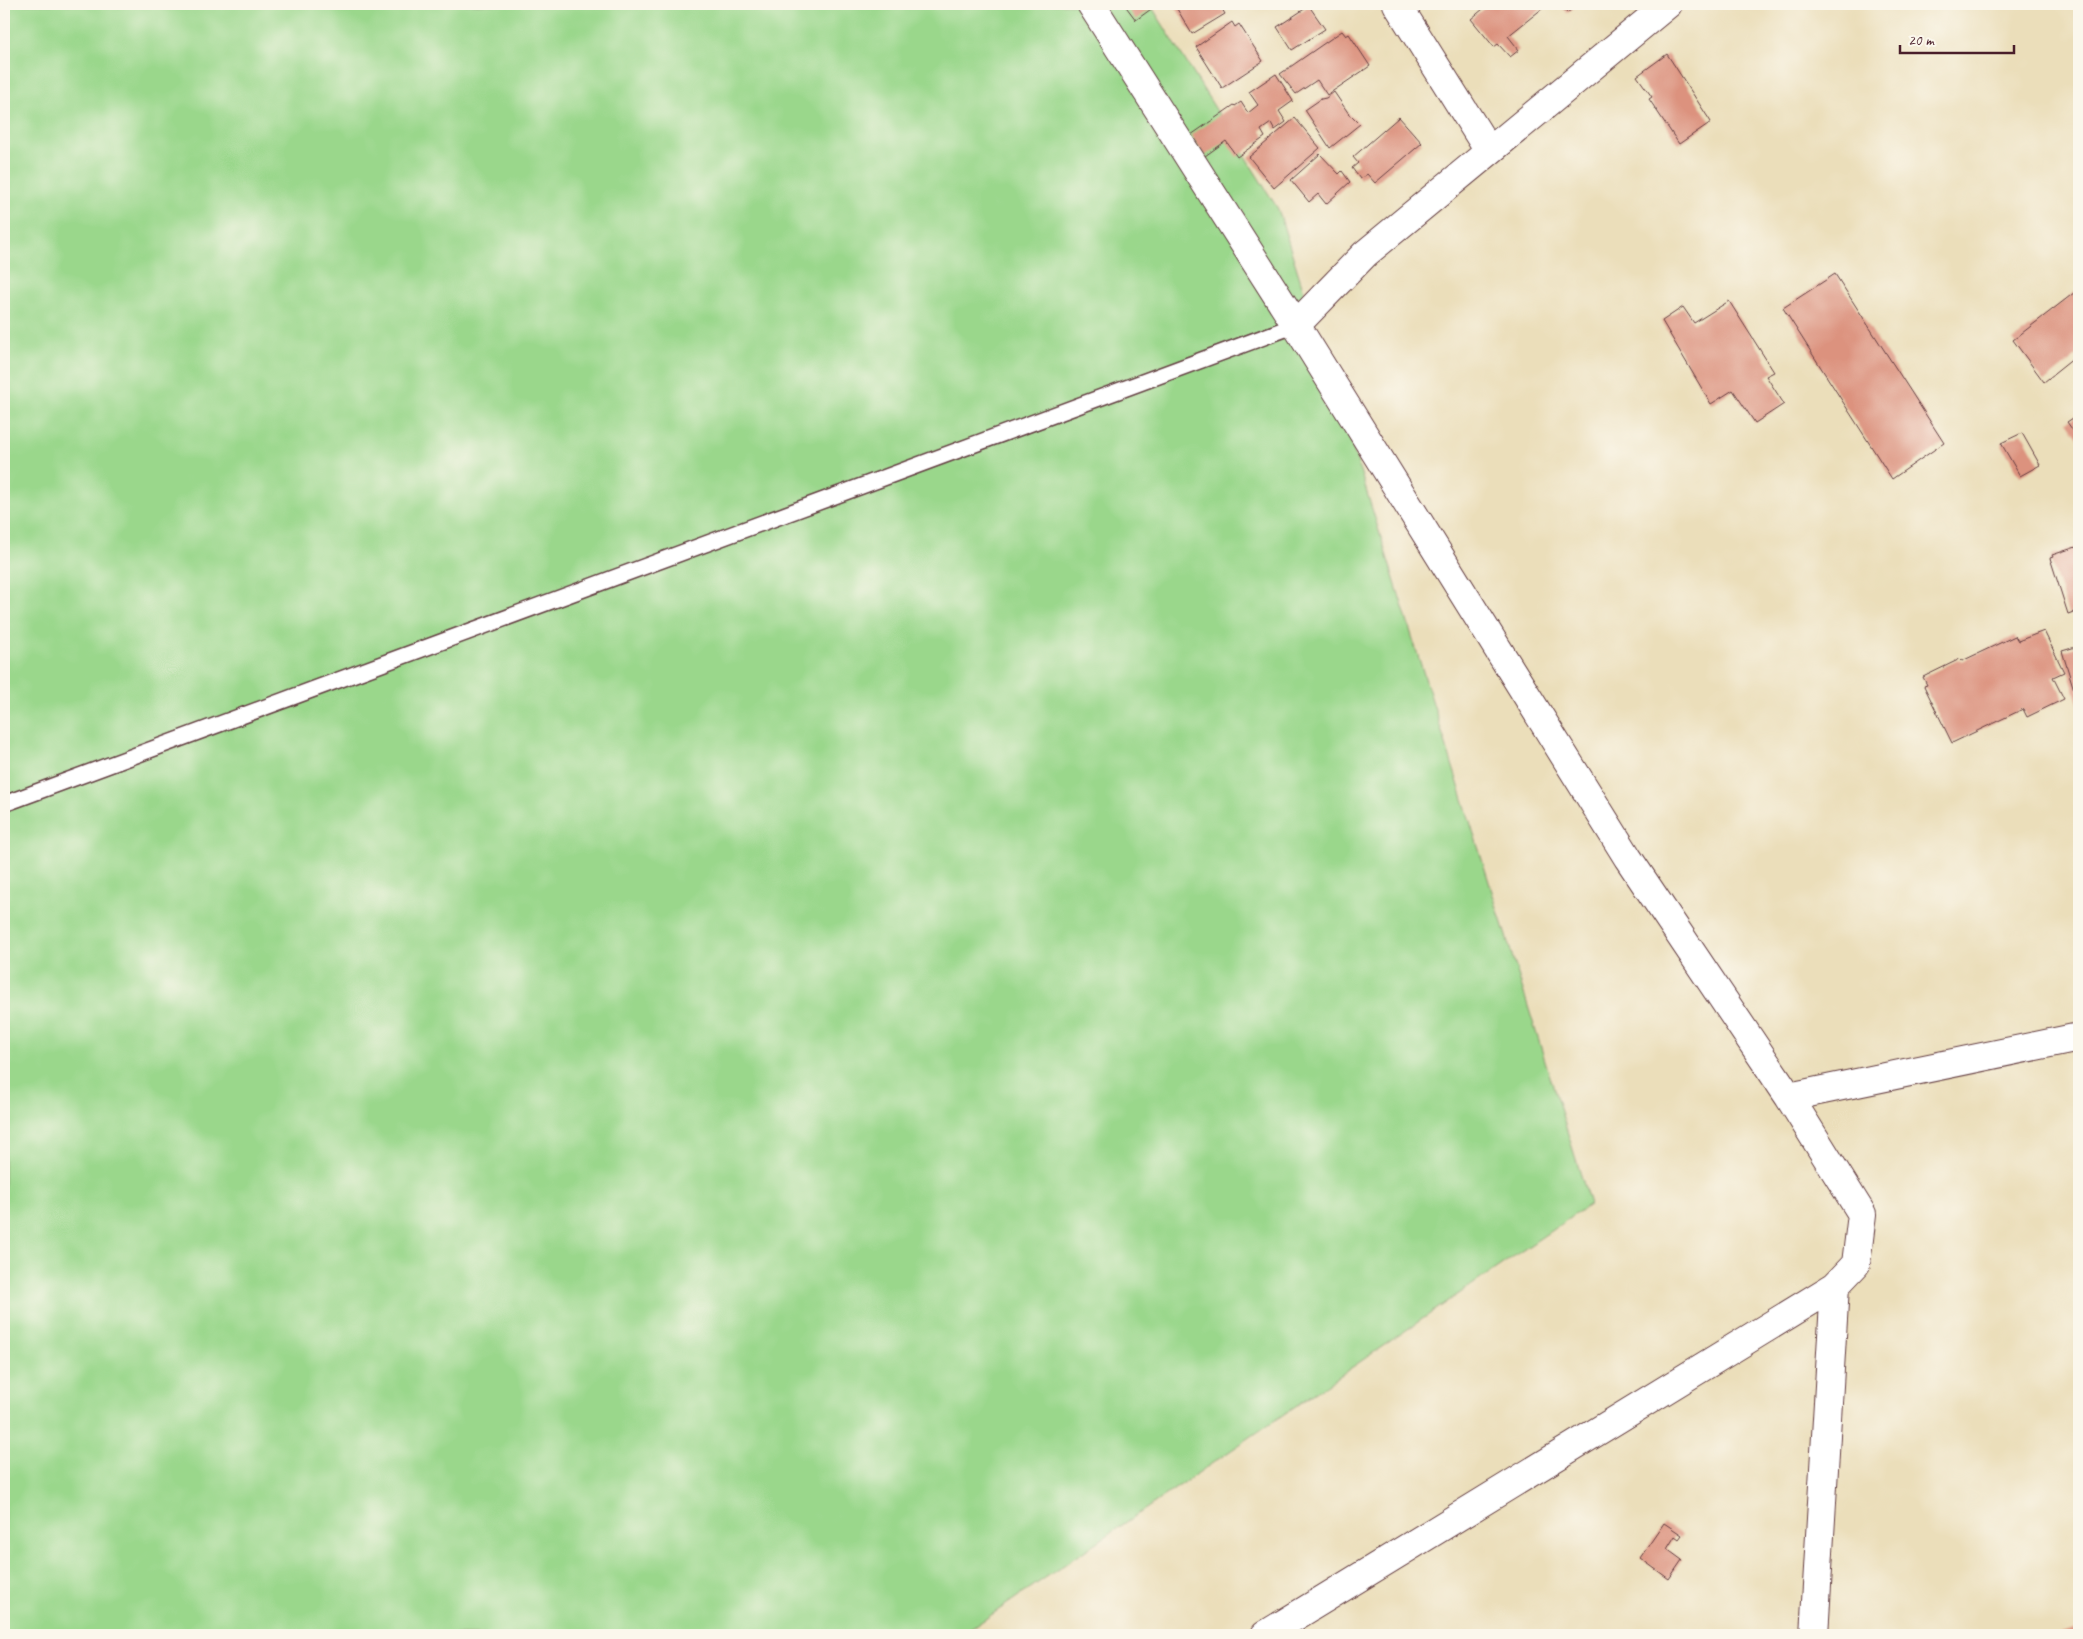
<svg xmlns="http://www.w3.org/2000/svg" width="2083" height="1639" font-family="Caveat,sans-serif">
  <rect width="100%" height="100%" fill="#fbf7ec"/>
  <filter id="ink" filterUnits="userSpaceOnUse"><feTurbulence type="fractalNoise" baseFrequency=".02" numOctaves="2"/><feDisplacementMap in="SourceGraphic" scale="10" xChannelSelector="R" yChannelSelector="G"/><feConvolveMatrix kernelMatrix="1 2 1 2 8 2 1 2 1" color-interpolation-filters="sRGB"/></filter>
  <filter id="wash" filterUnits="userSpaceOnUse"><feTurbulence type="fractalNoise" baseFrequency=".0096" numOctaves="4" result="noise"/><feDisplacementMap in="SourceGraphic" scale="20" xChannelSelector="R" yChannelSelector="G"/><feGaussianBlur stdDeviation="1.12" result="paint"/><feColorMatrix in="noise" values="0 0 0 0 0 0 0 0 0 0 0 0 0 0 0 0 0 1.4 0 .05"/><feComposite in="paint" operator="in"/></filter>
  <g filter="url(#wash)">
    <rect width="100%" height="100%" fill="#ebdeba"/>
    <path fill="#9ad78b" stroke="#727b5b" d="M4 4H1150L1278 209 1590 1204 962 1635H4Z"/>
    <g id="blocks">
      <path fill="#dc927e" d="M1124 4H1158L1136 20Z
        M1174 4H1219L1225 14 1192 34Z
        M1489 4H1548L1508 36 1519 50 1510 57 1498 44 1494 47 1471 19Z
        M1560 4H1578L1567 13Z
        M1309 6 1325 29 1292 50 1277 27Z
        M1232 22 1235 27 1239 24 1263 61 1222 88 1196 47Z
        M1342 31 1346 36 1349 34 1370 66 1327 95 1317 80 1296 94 1280 74Z
        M1667 54 1711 122 1679 144 1649 99 1652 97 1637 76Z
        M1276 74 1293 101 1279 111 1286 122 1275 130 1271 123 1261 130 1265 137 1237 157 1226 141 1205 156 1202 153 1191 135 1234 105 1235 106 1241 102 1248 113 1258 105 1249 92Z
        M1334 92 1351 117 1352 116 1360 124 1330 148 1305 110 1321 99 1326 98Z
        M1399 117 1422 143 1375 183 1367 174 1360 179 1352 168 1358 163 1353 157Z
        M1295 118 1320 148 1274 188 1249 157Z
        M1320 154 1339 174 1342 171 1350 182 1326 204 1318 194 1309 202 1291 180Z
        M1835 274 1944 443 1892 479 1783 308Z
        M2079 289V354L2044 382 2013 340Z
        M1729 301 1774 372 1766 376 1784 404 1755 423 1733 390 1711 404 1662 321 1683 307 1694 323Z
        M2079 414V439L2067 422Z
        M2022 433 2040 465 2020 476 2001 443Z
        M2079 546V610L2068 614 2050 558 2053 557 2052 555Z
        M2044 631 2064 672 2053 677 2064 699 2027 717 2023 709 1952 743 1924 686 1927 685 1923 677 1960 659 1962 661 2015 636 2018 641Z
        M2079 646V706L2062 651Z
        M1664 1523 1682 1535 1679 1539 1675 1536 1667 1549 1682 1560 1669 1579 1640 1558Z
        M2079 1628V1635H2060Z"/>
    </g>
  </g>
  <g filter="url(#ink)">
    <use href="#blocks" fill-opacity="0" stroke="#623c40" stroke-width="1"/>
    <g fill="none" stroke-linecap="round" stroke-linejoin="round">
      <defs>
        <path id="lane" d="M4 804 1296 325"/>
        <path id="street" d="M1091 4 1296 325 1628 858 1789 1097 1862 1214 1856 1264 1835 1286 1265 1635
          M1397 4 1489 151
          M1296 325 1365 254 1668 4
          M1789 1097 2079 1037
          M1814 1635 1835 1286"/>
      </defs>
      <use href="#lane" stroke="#623c40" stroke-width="18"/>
      <use href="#street" stroke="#623c40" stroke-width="30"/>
      <use href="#lane" stroke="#fff" stroke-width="15"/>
      <use href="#street" stroke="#fff" stroke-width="28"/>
    </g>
  </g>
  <rect width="2083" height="1639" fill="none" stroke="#fbf7ec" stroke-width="20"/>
  <path d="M1900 45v8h114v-8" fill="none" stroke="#4a1f2b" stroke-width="2.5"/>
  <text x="1908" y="45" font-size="15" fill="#4a1f2b" stroke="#fbf7ec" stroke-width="4" paint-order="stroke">20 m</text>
</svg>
